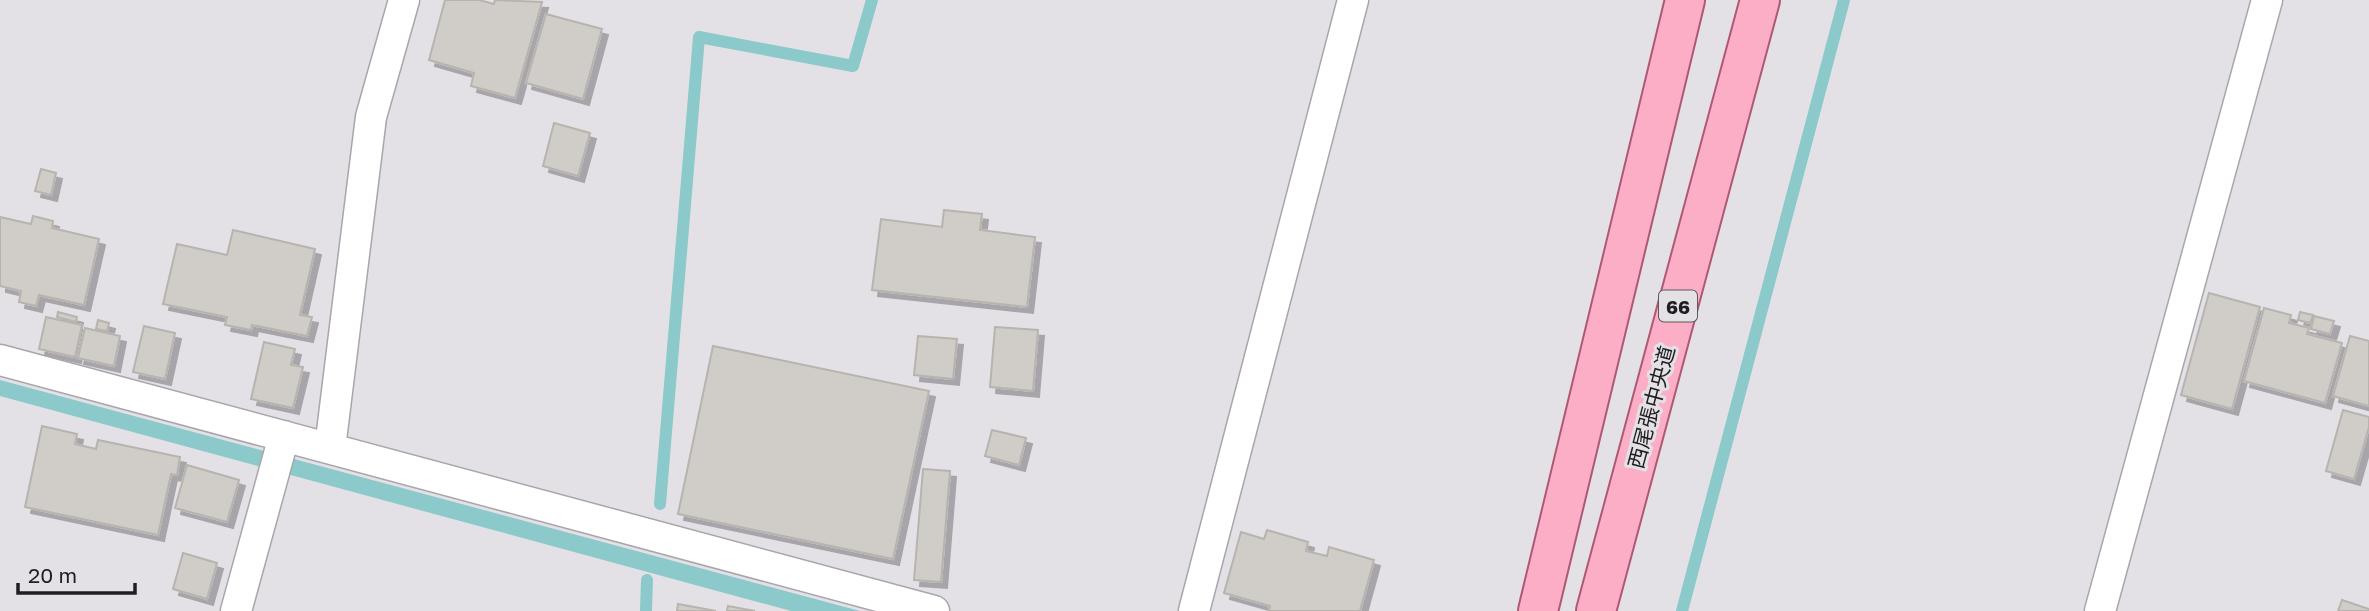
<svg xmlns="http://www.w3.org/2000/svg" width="2369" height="611" font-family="'Golos Text','Noto Sans JP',sans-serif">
  <defs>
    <filter id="shadow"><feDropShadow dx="6" dy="6" stdDeviation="0" flood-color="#0004"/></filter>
  </defs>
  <rect width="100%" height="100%" fill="#e4e1e6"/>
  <path fill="#8cc9ca" d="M0 380 860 611H791L0 396Z"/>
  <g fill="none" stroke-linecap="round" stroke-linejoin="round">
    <path stroke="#8cc9ca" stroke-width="12" d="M660 504 699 37 853 66 872 0
      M646 611 647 580
      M1682 611 1844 0"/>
  </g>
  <path fill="#d0cdc8" stroke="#b7b4af" stroke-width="2" filter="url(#shadow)" d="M445 0H479L494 4 495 0 542 2 515 98 471 86 474 73 429 60Z
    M546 14 602 29 583 99 526 83Z
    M554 123 590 133 578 176 543 166Z
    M41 169 56 173 51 195 35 191Z
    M944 210 982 214 980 230 1035 237 1027 307 872 290 881 219 942 227Z
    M33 216 53 221 52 228 99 239 84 305 39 295 36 306 19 302 21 291 0 286V217L31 224Z
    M233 230 315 249 300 315 312 317 307 336 252 325 251 330 225 325 227 317 163 304 177 244 227 255Z
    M2209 293 2260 307 2232 409 2181 395Z
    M2264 308 2291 315 2289 323 2309 328 2307 334 2342 343 2325 403 2244 381Z
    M58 312 77 317 76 322 57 317Z
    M2300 312 2313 315 2310 323 2298 320Z
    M2314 316 2334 321 2330 334 2311 329Z
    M46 317 82 325 75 357 39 349Z
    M98 320 109 323 107 331 96 329Z
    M144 326 175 333 165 379 133 372Z
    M995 327 1038 330 1033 391 990 387Z
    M85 328 120 336 114 366 78 358Z
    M918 336 957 339 953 379 914 375Z
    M2350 336 2369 341V406L2333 396Z
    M264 342 295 349 291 365 303 367 293 408 251 399Z
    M713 346 929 391 893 559 678 514Z
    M2343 410 2369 417V427L2354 479 2326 471Z
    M42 426 77 434 75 444 96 449 98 440 180 457 177 475 171 474 158 535 25 507Z
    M992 430 1026 438 1019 465 985 456Z
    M187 465 239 480 227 522 175 508Z
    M923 469 950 471 941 582 914 580Z
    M1267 530 1308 542 1306 551 1327 556 1329 547 1374 560 1360 611H1269L1270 606 1224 593 1241 532 1264 539Z
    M183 553 217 563 207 599 173 589Z
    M2342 600 2369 609V611H2338Z
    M678 604 716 611H677Z
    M728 606 755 611H727Z"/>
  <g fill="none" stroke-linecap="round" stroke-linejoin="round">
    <defs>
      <path id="minor" d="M0 360 934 611
        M330 448 371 117 404 0
        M236 611 284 436
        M1194 611 1353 0
        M2100 611 2267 0"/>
      <path id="primary" d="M1538 611 1685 0
        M1596 611 1760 0"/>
    </defs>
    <use href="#minor" stroke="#a9a5aa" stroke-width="33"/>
    <use href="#primary" stroke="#ae5874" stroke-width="42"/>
    <use href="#minor" stroke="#fff" stroke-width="30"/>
    <use href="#primary" stroke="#fdaec7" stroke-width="38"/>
  </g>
  <g text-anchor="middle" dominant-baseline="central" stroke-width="6" stroke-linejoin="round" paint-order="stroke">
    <rect fill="#e4e1e6" stroke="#5a585b" stroke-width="2" x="1659" y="290.5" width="38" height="31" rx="5"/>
    <g font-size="19" font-weight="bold" fill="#1f1e20">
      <text x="1678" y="306">66</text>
    </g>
    <g font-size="21" fill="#1f1e20" stroke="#e4e1e6">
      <text transform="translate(1651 407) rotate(-75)">西尾張中央道</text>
    </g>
  </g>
  <path d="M18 583v10h117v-10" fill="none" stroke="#1f1e20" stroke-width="3.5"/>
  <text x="28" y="583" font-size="21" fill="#1f1e20" stroke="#e4e1e6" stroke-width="5" paint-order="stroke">20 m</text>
</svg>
